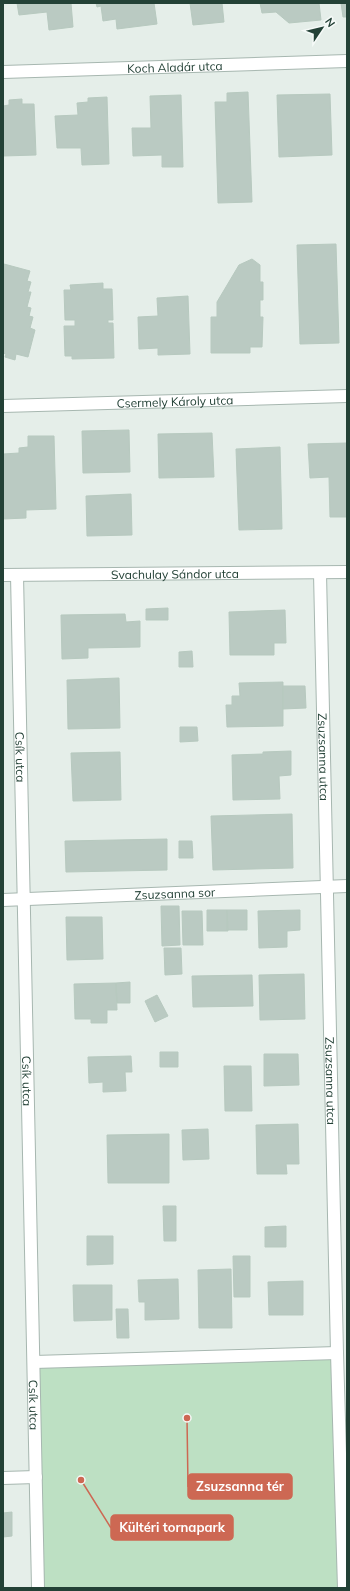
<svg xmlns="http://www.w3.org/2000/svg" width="350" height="1591" font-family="Mulish,sans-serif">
  <rect width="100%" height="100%" fill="#e5eee9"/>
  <path fill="#bde0c3" d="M337 1353 344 1588H38L34 1362Z"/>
  <path fill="#bacac2" stroke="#b7c9bf" d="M17 3H71L73 27 49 30 47 12 19 15Z
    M96 3H154L157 24 117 29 116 19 103 21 101 6 97 7Z
    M190 3H222L224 22 193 25Z
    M260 3H319L321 20 289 23 276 12 262 13Z
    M341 3H347V17H343Z
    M248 92 252 202 218 203 215 102H227V93Z
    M330 94 332 155 279 157 277 95Z
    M181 95 183 167H162V155L133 156 132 128H151L150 96Z
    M107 97 109 164 82 165 81 148H57L55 116 78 115 77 103 88 102V98Z
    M22 99V104H34L36 155 3 156V106L9 105V100Z
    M336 244 339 343 300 344 297 245Z
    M252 259 260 265V282H263V300H260V317H263L262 347H250V353H211V317H217V302L239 265Z
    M4 264 30 271 27 281 31 282 28 292H31L27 307 31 308 29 316 33 317 30 328 35 330 28 357 16 354 15 360 5 357 6 354 3 353Z
    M103 283V289H112L113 320H108V323H113L114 358 72 359V356H65L64 326H75V320H65L64 290H71L70 285Z
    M188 296 190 354 158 355V348L139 349 138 317 158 316 157 298Z
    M129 430 130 472 83 473 82 431Z
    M212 433 214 477 159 478 158 434Z
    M28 436H54L56 509 26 510V518L3 519V454L19 453V448L28 447Z
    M347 443V517H330L329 477 310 478 308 444Z
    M280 447 282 529 239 530 236 449Z
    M131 494 132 535 87 536 86 496Z
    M168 608V620H146V609Z
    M285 610 286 643H274V655H230L229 612Z
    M125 614 126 622 140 621V647L88 648V658L62 659 61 615Z
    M192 651 193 667H179V652Z
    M119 678 120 728 68 729 67 680Z
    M283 682V726L227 727 226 705H232V696H240L239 683Z
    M283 686H305L306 708 283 709Z
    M180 727H197L198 741 180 742Z
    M291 751V775L279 776 280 799 233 800 232 755 263 754V752Z
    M120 752 121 800 73 801 71 753Z
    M292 814 293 868 213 870 211 816Z
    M167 839V870L66 872 65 841Z
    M179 841H192L193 858H179Z
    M161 906H179L180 945 162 946Z
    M207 910H227L228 931H207Z
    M227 910H247V930H227Z
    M300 910V930L287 931V947L259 948 258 911Z
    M182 911H202L203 945H183Z
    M66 917H102L103 959 67 960Z
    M164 948H181L182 974 165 975Z
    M304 974 305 1019 260 1020 259 975Z
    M252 975 253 1006 193 1007 192 976Z
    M130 982V1003H117L116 983Z
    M116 983 117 1010H107V1023H91V1019H75L74 984Z
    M157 995 168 1016 155 1022 145 1001Z
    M160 1052H178V1067H160Z
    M264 1054H298L299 1085 264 1086Z
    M131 1056 132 1072H125L126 1091 103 1092V1082L89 1083 88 1057Z
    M224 1066H251L252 1111H225Z
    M298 1124 299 1164H286L287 1174H257L256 1125Z
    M208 1129 209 1159 183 1160 182 1130Z
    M169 1134V1183H108L107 1135Z
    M163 1206H176V1241H164Z
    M286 1226V1247H265V1227Z
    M87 1236H113V1264L87 1265Z
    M233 1256H250V1297H234Z
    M231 1269 232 1328H199L198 1270Z
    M178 1279 179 1319 145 1320V1302H139L138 1280Z
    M303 1281V1315H269L268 1282Z
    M73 1285H112V1320L74 1321Z
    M116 1309H128L129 1338H117Z
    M12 1512V1536L3 1537V1513Z"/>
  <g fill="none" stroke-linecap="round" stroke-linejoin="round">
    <defs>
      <g id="service">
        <path id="s1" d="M3 900 347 886"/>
      </g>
      <g id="minor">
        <path id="s2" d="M3 72 347 61"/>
        <path id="s3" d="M3 406 347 396"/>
        <path id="s4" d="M320 573 337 1353 344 1588"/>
        <path id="s5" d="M3 575 347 572"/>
        <path id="s6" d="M17 575 38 1588"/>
        <path d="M34 1362 337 1353"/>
        <path d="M3 1478 36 1477"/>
      </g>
    </defs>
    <use href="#service" stroke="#a7b7b0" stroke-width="14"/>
    <use href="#minor" stroke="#a7b7b0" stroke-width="14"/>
    <use href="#service" stroke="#fff" stroke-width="12"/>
    <use href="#minor" stroke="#fff" stroke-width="12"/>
  </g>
  <g text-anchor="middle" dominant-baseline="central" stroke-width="3.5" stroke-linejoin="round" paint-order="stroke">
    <g font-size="12" fill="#234136" stroke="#f6faf8">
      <text stroke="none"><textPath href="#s2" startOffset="172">Koch Aladár utca</textPath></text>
      <text stroke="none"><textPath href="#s3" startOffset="172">Csermely Károly utca</textPath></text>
      <text stroke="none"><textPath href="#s5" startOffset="172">Svachulay Sándor utca</textPath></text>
      <text stroke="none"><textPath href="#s4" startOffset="184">Zsuzsanna utca</textPath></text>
      <text stroke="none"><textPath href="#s6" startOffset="182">Csík utca</textPath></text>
      <text stroke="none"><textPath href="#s1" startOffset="172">Zsuzsanna sor</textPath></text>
      <text stroke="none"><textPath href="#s4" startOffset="508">Zsuzsanna utca</textPath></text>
      <text stroke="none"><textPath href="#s6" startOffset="506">Csík utca</textPath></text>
      <text stroke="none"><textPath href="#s6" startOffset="830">Csík utca</textPath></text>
    </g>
  </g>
  <path fill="none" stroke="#cd6853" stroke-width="1.5" d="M187 1418L188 1487M81 1480L111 1528"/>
  <g fill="#cd6853" stroke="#f6faf8" stroke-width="1.5">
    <circle cx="187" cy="1418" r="4"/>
    <circle cx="81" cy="1480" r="4"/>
  </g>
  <g fill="#cd6853" stroke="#cd6853" stroke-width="1.5">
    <rect x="188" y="1474" width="104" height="25" rx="4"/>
    <rect x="111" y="1515" width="122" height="25" rx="4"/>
  </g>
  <g font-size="13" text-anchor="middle" font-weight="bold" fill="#fff">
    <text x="240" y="1491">Zsuzsanna tér</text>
    <text x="172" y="1532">Kültéri tornapark</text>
  </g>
  <rect width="350" height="1591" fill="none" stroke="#234136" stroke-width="8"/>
  <g transform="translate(322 28) rotate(55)" stroke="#f6faf8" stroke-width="3" paint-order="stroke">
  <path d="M0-3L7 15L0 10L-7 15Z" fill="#234136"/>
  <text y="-6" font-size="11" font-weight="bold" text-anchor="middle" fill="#234136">N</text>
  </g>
</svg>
